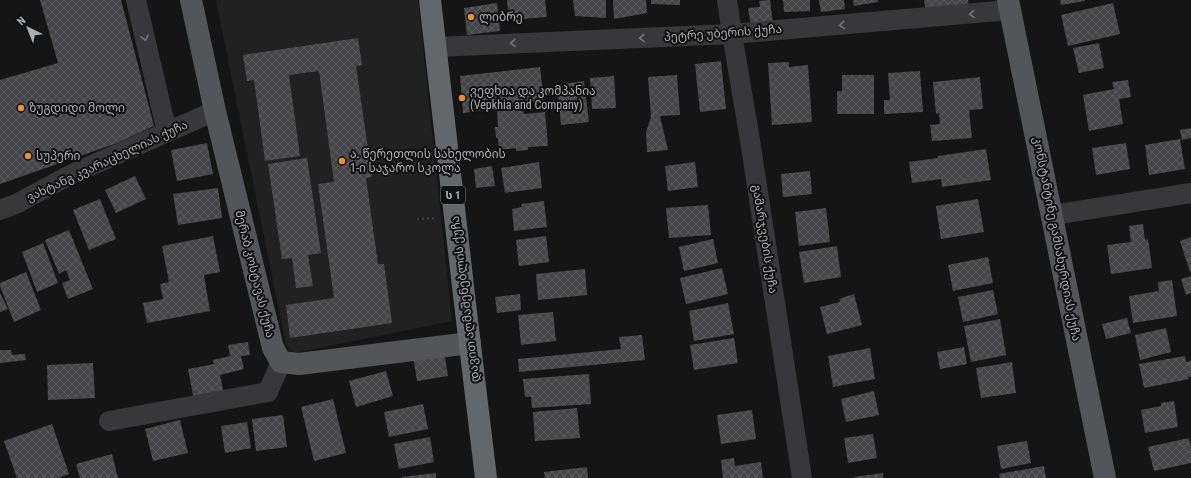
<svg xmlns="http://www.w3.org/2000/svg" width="1191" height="478" font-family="'Roboto Condensed','Noto Sans Georgian',sans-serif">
  <defs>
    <pattern id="building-cross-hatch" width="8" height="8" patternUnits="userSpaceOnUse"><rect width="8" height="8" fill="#444549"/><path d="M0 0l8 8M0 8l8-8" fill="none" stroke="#5c5d61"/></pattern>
  </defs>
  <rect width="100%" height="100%" fill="#151516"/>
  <path fill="#212123" d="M216 0H418L452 321 295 353 286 345Z"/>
  <path fill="url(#building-cross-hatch)" d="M40 0H121L154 126 117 143 0 184V80L58 63Z
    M507 0H545L547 17 509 20Z
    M573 0H606V18L575 16Z
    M613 0H646L647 13 614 19Z
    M651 0H680V5L651 4Z
    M770 0 773 24 751 26 748 8 760 7 759 1Z
    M783 0H810V11L784 12Z
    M819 0H844L845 9 821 12Z
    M853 0H878V2L854 6Z
    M924 0H968L969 10 927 17Z
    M1060 0H1085V1L1061 5Z
    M497 3 500 31 467 35 464 8Z
    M1113 3 1120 34 1068 46 1061 15Z
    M358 38 362 65 356 66 372 177 366 178 378 264H384L392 323 290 338 286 305 334 298 318 184 334 182 319 71 289 75 300 156 265 161 254 80 247 81 243 55Z
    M1099 43 1104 68 1079 73 1073 48Z
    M721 61 726 109 700 112 695 64Z
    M789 62V67L808 65 812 122 772 125 768 63Z
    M540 67 544 101 528 103 529 105 463 113 460 76Z
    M920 71 923 112 884 114V100H890L888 73Z
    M677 75 680 115 660 116 668 150 647 152 646 132 651 117 648 77Z
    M842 75H874V114H837V91H842Z
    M614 76 616 108 592 109 590 78Z
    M980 77 983 109 969 110 972 138 932 141 930 125 940 124 939 113 936 114 933 82Z
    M1128 80 1131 97 1119 99 1123 124 1089 131 1083 95 1114 89 1112 82Z
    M584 81 589 122 561 125 557 85Z
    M523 109 524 114 545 112 548 146 528 147V150L516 151V148L499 150 498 138H496L495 127H498L497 111Z
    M1191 128V138L1182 140 1180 130Z
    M1180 139 1185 169 1149 175 1145 145Z
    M207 143 213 174 177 181 171 150Z
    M1126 143 1130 169 1096 175 1092 148Z
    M986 149 991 180 942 187 941 179 912 183 909 162 938 158V156Z
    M307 158 321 253 308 255 313 286 296 288 292 258 282 259 268 164Z
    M539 162 542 188 505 193 501 168Z
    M695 162 698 187 668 191 665 166Z
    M492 166 495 186 476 188 474 169Z
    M810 171 812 194 783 197 781 174Z
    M135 176 146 199 116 213 105 190Z
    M218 188 222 218 178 225 173 194Z
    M100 199 116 239 89 250 73 210Z
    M978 199 984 232 941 239 936 206Z
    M544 201 547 227 514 231 512 209 522 207 521 204Z
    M708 205 711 235 669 238 666 208Z
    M826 208 830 242 799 246 795 212Z
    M1143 224 1145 240 1148 239 1152 268 1111 274 1107 245 1131 242 1129 226Z
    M69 230 93 289 68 299 62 283 70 280 66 270 59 274 45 240Z
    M213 236 220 272 204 275 210 311 147 323 143 303 163 299 160 284 169 282 162 246Z
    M546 236 549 262 519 266 516 240Z
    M1191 237V271L1190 272 1180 241Z
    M713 239 718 263 684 271 679 247Z
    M43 243 58 283 37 292 22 252Z
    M837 246 841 277 804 283 799 252Z
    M988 257 993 283 953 291 948 265Z
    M722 268 728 294 686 304 680 278Z
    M585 269 587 295 538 300 536 274Z
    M26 272 41 310 14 322 0 286V283Z
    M1191 276V293L1186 295 1181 279Z
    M1172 280 1177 316 1133 323 1129 296 1159 291 1158 282Z
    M993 290 998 314 963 322 958 297Z
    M0 293 8 309 0 312Z
    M520 294 521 310 497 313 495 297Z
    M854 294 862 325 827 334 820 307 840 302 839 299Z
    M728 303 734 334 694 341 689 311Z
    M553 312 556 341 521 345 518 315Z
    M1127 318 1131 333 1106 339 1102 324Z
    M1000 319 1006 355 971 362 964 326Z
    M1166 328 1171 352 1140 360 1135 335Z
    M642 335 645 360 519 372 518 359 621 349 619 337Z
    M734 338 738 363 694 370 690 345Z
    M248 342 250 355 241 356 244 369 220 375 224 395 194 400 188 369 214 364 213 360 230 356 228 345Z
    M964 347 967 364 940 369 937 352Z
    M870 348 875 379 833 387 828 356Z
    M0 350H11L12 355 25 354 26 360 0 363Z
    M444 351 448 376 417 381 413 356Z
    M1185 356 1186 362 1191 361V377H1188L1189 379 1144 388 1139 364Z
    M1012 362 1016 393 981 398 976 368Z
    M93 363 95 398 48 400 47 365Z
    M386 371 393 396 356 407 349 381Z
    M589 374 591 404 532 408 531 397H525L523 379Z
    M874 391 879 415 846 422 841 399Z
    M333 399 346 453 314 461 301 407Z
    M1174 401 1178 427 1145 433 1141 410 1161 406V403Z
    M423 404 428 429 389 437 384 412Z
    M577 408 580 438 535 441 533 412Z
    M752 410 756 439 721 444 717 415Z
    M283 415 287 447 256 451 252 419Z
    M180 420 188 453 153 461 145 429Z
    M247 422 251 448 225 453 221 426Z
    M52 424 69 474 58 478H17L4 441Z
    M873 434 877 458 848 463 844 438Z
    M430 437 434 462 399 469 394 444Z
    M1189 438 1191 448V463L1154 471 1148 447Z
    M1027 441 1031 463 1001 469 997 446Z
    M112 454 118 478H80L76 464Z
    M734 458 735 466 761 462 763 478H723L721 460Z
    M1044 466 1046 478H1000L999 474Z
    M587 467 588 478H545L544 472Z
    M436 473V478H402V477Z
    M883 473V478H854V477Z"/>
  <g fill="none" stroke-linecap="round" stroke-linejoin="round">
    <path stroke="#3c3f42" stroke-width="2.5" stroke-dasharray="2 3" stroke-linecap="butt" d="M417 219 437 218"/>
    <path stroke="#36383b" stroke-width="20" d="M136 0 167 132
      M727 0 732 34 749 134 802 478
      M436 47 732 34 1010 10
      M0 210 16 204 72 174 215 111
      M1053 215 1191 193
      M109 421 268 392 281 362"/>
    <path stroke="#52555a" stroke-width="22" d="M191 0 215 111 273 348 281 362 299 364 470 343
      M1008 0 1105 478"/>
    <path stroke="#62676c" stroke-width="22" d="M430 0 466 312 486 478"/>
  </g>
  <defs><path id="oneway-chevron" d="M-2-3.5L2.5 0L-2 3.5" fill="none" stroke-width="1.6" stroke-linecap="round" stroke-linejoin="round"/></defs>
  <g stroke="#74797f">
    <use href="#oneway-chevron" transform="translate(972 14) rotate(175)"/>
    <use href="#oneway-chevron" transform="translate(842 25) rotate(175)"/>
    <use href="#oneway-chevron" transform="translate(145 38) rotate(77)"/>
    <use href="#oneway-chevron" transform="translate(642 38) rotate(178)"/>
    <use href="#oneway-chevron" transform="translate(513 43) rotate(178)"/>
  </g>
  <g fill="#e7913d" stroke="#101011" stroke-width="1.5">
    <circle cx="471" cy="17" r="4"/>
    <circle cx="462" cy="98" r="4"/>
    <circle cx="21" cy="108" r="4"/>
    <circle cx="28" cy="156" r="4"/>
    <circle cx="342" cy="161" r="4"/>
  </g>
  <g text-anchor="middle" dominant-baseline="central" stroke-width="4" stroke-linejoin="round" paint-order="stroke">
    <rect fill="#101011" stroke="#7a7f84" stroke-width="1" x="441" y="186" width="24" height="18" rx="3"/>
    <g font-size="11" font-weight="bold" fill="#a7aeb6">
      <text x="453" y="195">ს 1</text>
    </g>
    <g font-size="12" fill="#a7aeb6" stroke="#101011" text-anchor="start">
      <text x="479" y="17">ლიბრე</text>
      <text x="470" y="91">ვეფხია და კომპანია<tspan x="470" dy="14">(Vepkhia and Company)</tspan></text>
      <text x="29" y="108">ზუგდიდი მოლი</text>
      <text x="350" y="154">ა. წერეთლის სახელობის<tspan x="350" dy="14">1-ი საჯარო სკოლა</tspan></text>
      <text x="36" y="156">სუპერი</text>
    </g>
    <g font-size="12" fill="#a7aeb6" stroke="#101011">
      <text transform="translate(723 33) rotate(-4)">პეტრე უბერის ქუჩა</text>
      <text transform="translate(107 161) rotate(-25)">ვახტანგ კვარაცხელიას ქუჩა</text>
      <text transform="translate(765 239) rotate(81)">გამარჯვების ქუჩა</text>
      <text transform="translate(1057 239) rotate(79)">კონსტანტინე გამსახურდიას ქუჩა</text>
      <text transform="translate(255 274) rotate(76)">მერაბ კოსტავას ქუჩა</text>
      <text transform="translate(465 299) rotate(-97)">დავით აღმაშენებლის ქუჩა</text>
    </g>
  </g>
  <g transform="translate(28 28) rotate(317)" stroke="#101011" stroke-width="3" paint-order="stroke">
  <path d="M0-3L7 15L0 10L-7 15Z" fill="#a7aeb6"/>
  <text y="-6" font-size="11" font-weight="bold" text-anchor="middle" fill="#a7aeb6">N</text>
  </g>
</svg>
